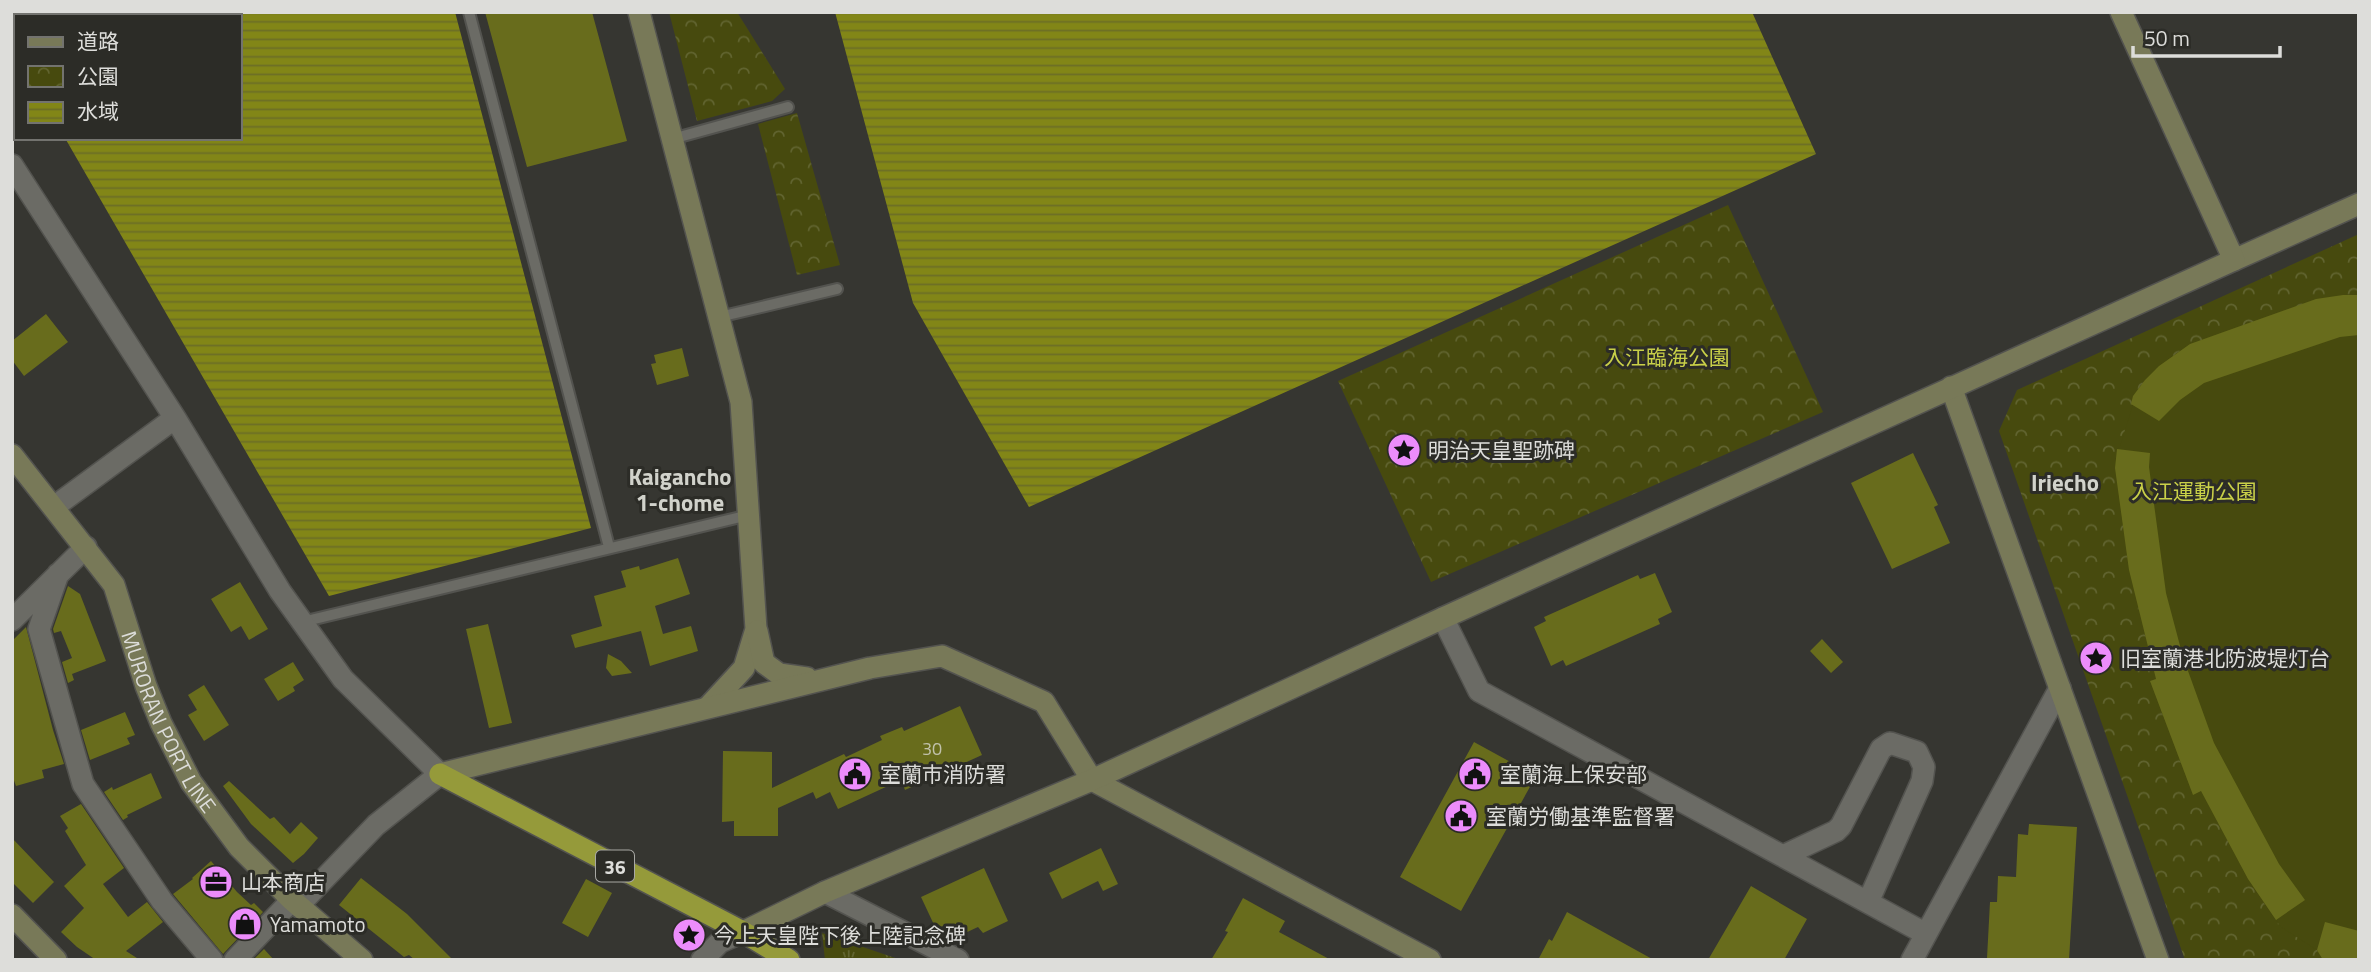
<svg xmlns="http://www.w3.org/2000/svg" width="2371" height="972" font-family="'Titillium Web','Noto Sans JP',sans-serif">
  <defs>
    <pattern id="grass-tufts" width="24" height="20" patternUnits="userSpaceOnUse" patternTransform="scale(1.75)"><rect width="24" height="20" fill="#474a0e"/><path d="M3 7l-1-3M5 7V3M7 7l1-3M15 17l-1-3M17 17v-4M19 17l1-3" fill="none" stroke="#616430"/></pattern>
    <pattern id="park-crowns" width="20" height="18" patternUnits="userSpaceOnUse" patternTransform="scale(1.75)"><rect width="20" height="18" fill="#474a0e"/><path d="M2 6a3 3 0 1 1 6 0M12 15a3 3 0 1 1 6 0" fill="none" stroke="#616430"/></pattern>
    <pattern id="water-rules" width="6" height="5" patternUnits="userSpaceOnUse" patternTransform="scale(1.75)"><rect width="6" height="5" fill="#828617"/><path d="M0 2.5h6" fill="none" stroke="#6c6e26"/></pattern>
  </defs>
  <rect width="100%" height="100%" fill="#363631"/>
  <path fill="url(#grass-tufts)" d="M822 933 901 960H825Z"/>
  <path fill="url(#park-crowns)" d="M669 12H737L785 89 772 101 697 121Z
    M797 113 840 265 797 275 758 124Z
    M1728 205 1823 412 1431 582 1338 381Z
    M2359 234V960H2185L1999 431 2017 390Z"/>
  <path fill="#474a0e" d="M2343 295H2359V960H2323L2317 950 2281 927 2272 915 2248 879 2202 791 2193 795 2150 681 2156 678 2129 570 2115 468 2117 449 2120 446 2133 405V396L2159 366 2190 344Z"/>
  <path fill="url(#water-rules)" d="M12 12H455L591 528 329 596 65 138H240V16H16V54L12 48Z
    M835 12H1752L1816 154 1029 507 913 303Z"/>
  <path fill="#686c1c" d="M485 12H592L627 141 527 167Z
    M2343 295H2359V335L2340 337 2204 383 2180 400 2159 421 2131 404 2133 396 2145 380 2159 366 2190 344 2316 299Z
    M46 314 68 342 24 376 12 360V341Z
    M682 348 689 376 657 385 651 364 656 363 654 355Z
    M2117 449 2150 453 2149 467 2166 593 2183 657 2214 743 2279 864 2305 900 2276 920 2248 879 2201 791 2193 795 2150 681 2156 679 2129 570 2115 468Z
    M1913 453 1938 505 1934 507 1950 543 1892 569 1851 483Z
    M678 558 690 594 655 606 663 634 691 626 698 651 650 666 641 631 575 648 571 635 602 626 594 596 626 587 621 571 639 566 640 570Z
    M1655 573 1672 612 1658 619 1660 624 1566 666 1563 660 1551 666 1534 627 1546 621 1544 617 1638 575 1640 579Z
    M240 582 268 629 249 640 241 626 231 632 211 599Z
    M68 586 80 594 106 661 72 674 74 680 68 683 62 662 72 658 61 631 54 633 53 629Z
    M488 624 512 723 489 728 466 629Z
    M26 627 53 730 64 764 42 770 44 778 16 786 12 775V641Z
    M1822 639 1843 662 1831 673 1810 651Z
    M608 654 621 661 632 673 612 676 606 668Z
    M293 662 304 680 293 687 295 691 278 701 264 679Z
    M204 685 229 725 204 741 188 715 197 710 188 695Z
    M960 706 982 755 905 790 901 780 838 809 830 792 816 799 813 792 778 808V836H734V821L722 822 723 751 772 752V788L844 754 846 757 882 740 880 736 902 727 904 731Z
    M125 712 135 735 127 738 130 744 90 760 81 730Z
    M1474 742 1536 776 1461 911 1400 877Z
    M151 773 162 798 127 815 128 817 123 820 104 792 112 787 113 790Z
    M229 781 270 819 274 817 290 834 301 822 318 838 304 854 293 863 251 824 223 786Z
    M81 804 124 868 103 884 128 917 147 902 163 922 126 951 140 960H96L77 947 61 932 84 908 64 886 86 865 65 831 68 828 60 816Z
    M2029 824 2077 827 2069 960 1987 958 1990 902H1997L1998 876 2016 877 2018 834 2028 835Z
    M12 838 54 882 33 903 12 882Z
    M1101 848 1118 884 1103 891 1098 881 1062 899 1049 873Z
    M211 861 237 892 251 905 254 903 263 912 223 954 173 894 193 879 192 878Z
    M984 868 1008 921 983 933 978 927 952 939 945 925 936 929 921 897Z
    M361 878 407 914 453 960H415L409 955 404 957 339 905Z
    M586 879 612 893 588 937 562 923Z
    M1751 886 1807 919 1784 960H1708Z
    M1243 898 1285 921 1279 932 1331 960H1211L1228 932 1225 931Z
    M1567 912 1654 960H1538L1549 939 1552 941Z
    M2325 922 2359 931V960H2323L2317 950Z
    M264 949 274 960H253Z"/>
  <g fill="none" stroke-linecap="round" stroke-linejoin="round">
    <defs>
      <path id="lane" d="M469 12 609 547
        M672 139 788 107
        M719 317 837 289
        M302 622 749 515"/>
      <path id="street" d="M12 165 175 418 280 591 343 679 440 774 376 825 298 906
        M54 507 175 418
        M58 574 39 629 83 784 162 901 212 960
        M1443 618 1479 691 1926 934
        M12 620 86 547
        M1783 856 1836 831 1841 826 1881 749 1890 743 1917 752 1924 767 1922 781 1868 902
        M825 892 958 960
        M235 960 292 900
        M702 960 720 942 743 932
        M1912 960 2060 688"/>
      <g id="secondary">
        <path d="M639 12 741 402 756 629 744 668 708 707"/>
        <path d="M2234 260 2359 204"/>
        <path d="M1951 387 2158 960"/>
        <path id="s1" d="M12 455 114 585 146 686 161 723 191 782 239 847 292 900 362 960"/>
        <path d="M757 631 764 663 779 674 807 678"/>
        <path d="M440 774 870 668 942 656 1044 702 1092 780 1430 960"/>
        <path d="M12 915 56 960"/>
        <path d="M743 932 825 892 1092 780 1443 618 2234 260 2121 12"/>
      </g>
      <path id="highway" d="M440 774 743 932 789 960"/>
    </defs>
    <use href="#lane" stroke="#53534f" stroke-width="14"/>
    <use href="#street" stroke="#53534f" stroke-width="24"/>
    <use href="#secondary" stroke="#53534f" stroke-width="24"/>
    <use href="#highway" stroke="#53534f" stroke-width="24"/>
    <use href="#lane" stroke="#6b6b65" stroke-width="10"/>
    <use href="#street" stroke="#6b6b65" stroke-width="21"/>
    <use href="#secondary" stroke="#787958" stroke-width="21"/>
    <use href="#highway" stroke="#959a3a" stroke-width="21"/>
  </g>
  <defs>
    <symbol id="sight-disc" viewBox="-11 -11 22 22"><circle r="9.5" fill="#ec8cfb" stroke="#2c2c27"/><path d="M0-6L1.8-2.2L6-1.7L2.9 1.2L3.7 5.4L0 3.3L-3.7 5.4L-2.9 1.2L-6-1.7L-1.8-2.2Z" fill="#111"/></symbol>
    <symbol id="civic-disc" viewBox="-11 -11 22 22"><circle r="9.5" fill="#ec8cfb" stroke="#2c2c27"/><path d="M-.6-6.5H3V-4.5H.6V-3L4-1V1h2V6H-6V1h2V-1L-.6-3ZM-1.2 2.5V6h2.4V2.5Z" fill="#111"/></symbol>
    <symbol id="office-disc" viewBox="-11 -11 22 22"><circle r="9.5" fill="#ec8cfb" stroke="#2c2c27"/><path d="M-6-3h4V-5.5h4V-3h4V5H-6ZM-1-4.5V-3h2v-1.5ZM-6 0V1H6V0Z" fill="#111"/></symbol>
    <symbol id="shop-disc" viewBox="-11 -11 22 22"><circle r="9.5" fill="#ec8cfb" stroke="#2c2c27"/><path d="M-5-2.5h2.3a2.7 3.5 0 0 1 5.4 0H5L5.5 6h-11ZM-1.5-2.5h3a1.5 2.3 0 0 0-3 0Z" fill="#111"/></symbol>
  </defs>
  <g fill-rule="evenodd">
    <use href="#sight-disc" x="1385" y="431" width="38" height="38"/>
    <use href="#sight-disc" x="2077" y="639" width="38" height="38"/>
    <use href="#civic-disc" x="836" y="755" width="38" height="38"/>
    <use href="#civic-disc" x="1456" y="755" width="38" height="38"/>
    <use href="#civic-disc" x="1442" y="797" width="38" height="38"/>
    <use href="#office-disc" x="197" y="863" width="38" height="38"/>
    <use href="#shop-disc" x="226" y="905" width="38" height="38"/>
    <use href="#sight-disc" x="670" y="916" width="38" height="38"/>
  </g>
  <g text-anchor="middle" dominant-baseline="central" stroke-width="6" stroke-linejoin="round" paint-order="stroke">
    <g font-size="18" fill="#c0c1aa">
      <text x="932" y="748">30</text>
    </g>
    <rect fill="#2c2c27" stroke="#a8a8a4" stroke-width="2" x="596" y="850.5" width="38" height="31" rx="5"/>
    <g font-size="19" font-weight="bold" fill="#ddddda">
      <text x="615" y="866">36</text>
    </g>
    <g font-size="21" fill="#c9d048" stroke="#2c2c27">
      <text x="1667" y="357">入江臨海公園</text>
      <text x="2194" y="491">入江運動公園</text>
    </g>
    <g font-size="21" fill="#ddddda" stroke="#2c2c27" text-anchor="start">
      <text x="1428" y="450">明治天皇聖跡碑</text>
      <text x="2120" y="658">旧室蘭港北防波堤灯台</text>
      <text x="880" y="774">室蘭市消防署</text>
      <text x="1500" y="774">室蘭海上保安部</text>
      <text x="1486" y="816">室蘭労働基準監督署</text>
      <text x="241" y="882">山本商店</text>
      <text x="270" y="924">Yamamoto</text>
      <text x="714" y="935">今上天皇陛下後上陸記念碑</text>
    </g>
    <g font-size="21" fill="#ddddda" stroke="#2c2c27">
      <text stroke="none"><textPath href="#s1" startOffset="313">MURORAN PORT LINE</textPath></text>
    </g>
    <g font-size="23" font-weight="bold" fill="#d1d2cb" stroke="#2c2c27">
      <text x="680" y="476">Kaigancho<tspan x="680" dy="26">1-chome</tspan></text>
      <text x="2065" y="482">Iriecho</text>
    </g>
  </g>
  <rect width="2371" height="972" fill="none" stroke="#ddddda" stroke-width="28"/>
  <rect x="14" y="14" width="228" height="126" fill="#2c2c27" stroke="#73736f" stroke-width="2"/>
  <rect x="28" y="37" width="35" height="10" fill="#787958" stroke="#73736f" stroke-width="2"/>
  <text x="77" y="49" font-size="21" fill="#ddddda">道路</text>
  <rect x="28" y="66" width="35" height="21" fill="url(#park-crowns)" stroke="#73736f" stroke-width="2"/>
  <text x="77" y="84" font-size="21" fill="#ddddda">公園</text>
  <rect x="28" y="102" width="35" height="21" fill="url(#water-rules)" stroke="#73736f" stroke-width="2"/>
  <text x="77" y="119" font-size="21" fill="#ddddda">水域</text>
  <path d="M2133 46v10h147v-10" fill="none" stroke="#ddddda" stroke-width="3.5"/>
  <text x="2144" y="46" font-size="21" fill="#ddddda" stroke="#2c2c27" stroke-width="5" paint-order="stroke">50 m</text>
</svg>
